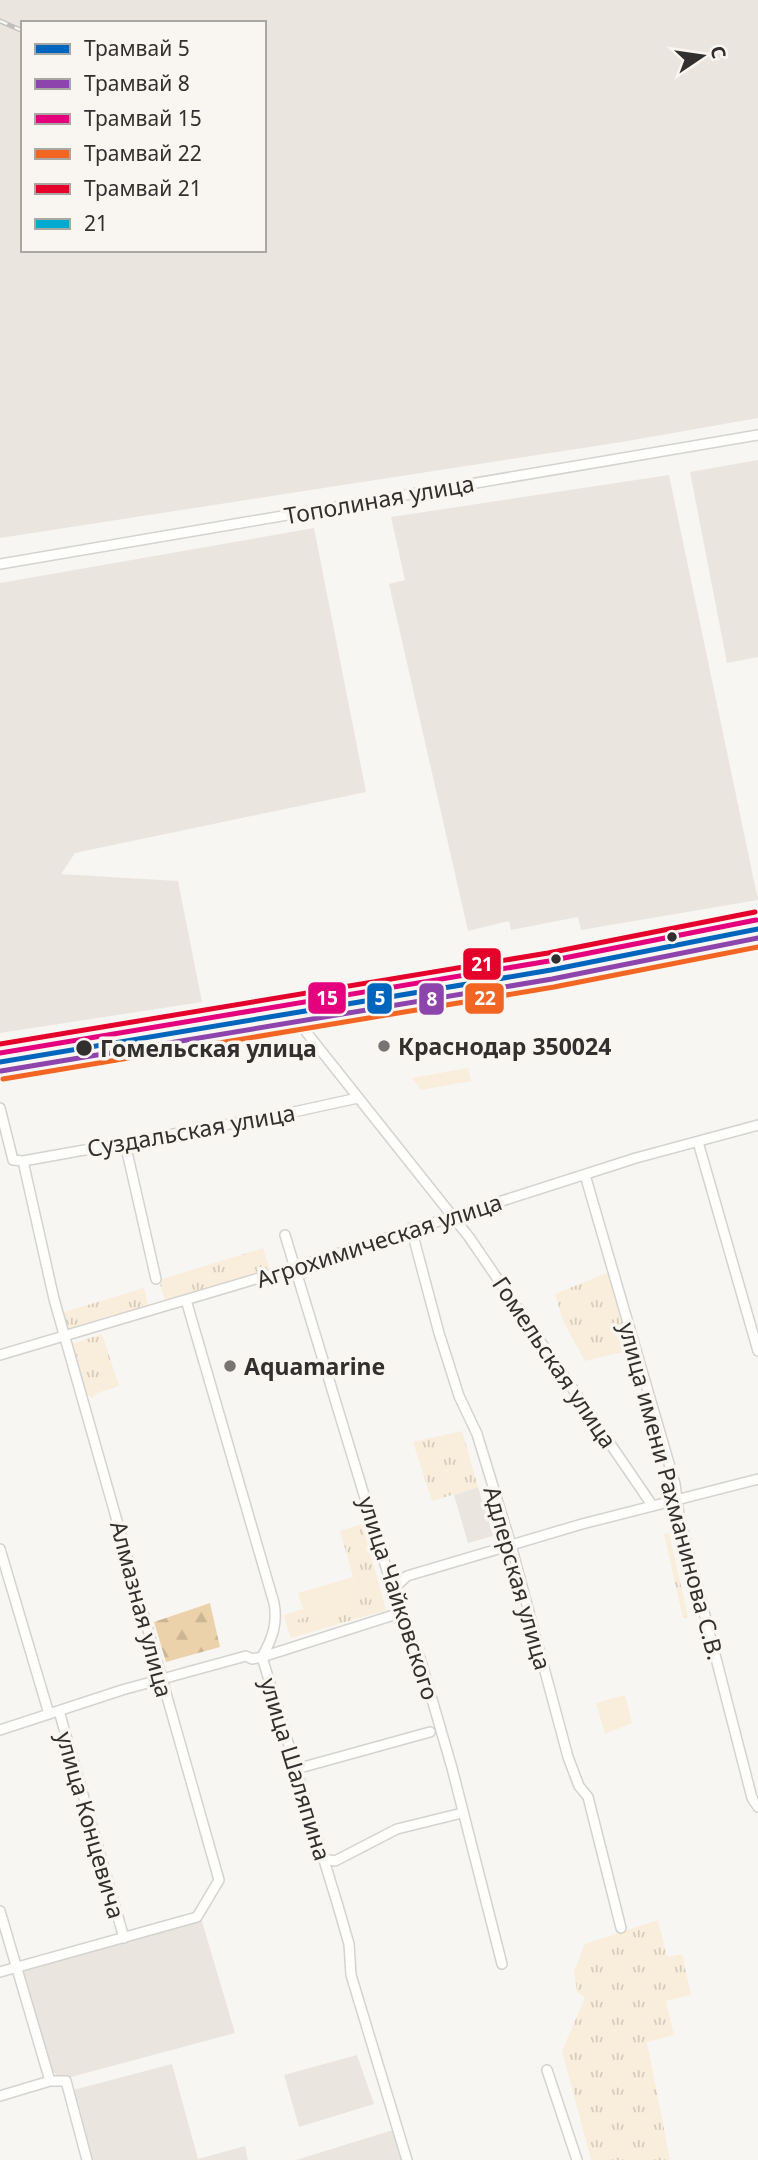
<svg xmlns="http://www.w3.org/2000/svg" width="758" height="2160" font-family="'Noto Sans',sans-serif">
  <defs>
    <pattern id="grass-tufts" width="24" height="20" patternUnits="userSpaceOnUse" patternTransform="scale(1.75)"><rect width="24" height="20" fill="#f9eddb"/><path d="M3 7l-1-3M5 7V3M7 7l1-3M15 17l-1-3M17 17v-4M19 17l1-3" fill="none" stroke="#d6ccbc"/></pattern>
    <pattern id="forest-firs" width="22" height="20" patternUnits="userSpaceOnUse" patternTransform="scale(1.75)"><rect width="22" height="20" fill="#ecd2ab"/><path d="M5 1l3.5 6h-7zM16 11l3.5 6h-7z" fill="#cbb593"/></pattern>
  </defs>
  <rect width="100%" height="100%" fill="#f8f6f3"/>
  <path fill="#eae5df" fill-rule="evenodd" d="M0 0H758V418L622 442 0 538ZM23 23H264V250H23Z
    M758 460V657L727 663 690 472Z
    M669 475 758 900 581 930 578 917 511 930 509 921 468 931 389 584 405 580 391 517Z
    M314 528 366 792 75 853 61 874 178 881 202 1002 0 1033V583Z
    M478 1487 493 1536 468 1543 454 1495Z
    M201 1918 235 2033 60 2080 51 2068 22 1972Z
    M357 2055 374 2104 299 2127 284 2075Z
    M172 2064 198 2159 245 2146 248 2160H91L73 2090Z
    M393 2130 402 2160H296Z"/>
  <path fill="url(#grass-tufts)" d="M263 1248 270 1270 165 1301 159 1280Z
    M609 1272 622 1315 626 1351 585 1361 563 1321 555 1294Z
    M144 1288 149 1309 66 1331 61 1313Z
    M102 1334 119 1386 97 1393 92 1398 79 1389 71 1353 72 1344Z
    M462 1431 478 1487 432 1501 413 1442Z
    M362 1524 386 1610 291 1638 286 1623 360 1601 340 1531Z
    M669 1533 688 1617 683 1618 664 1534Z
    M658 1920 667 1957 682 1954 691 1995 666 2001 674 2035 647 2042 670 2160H591L562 2051 585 1998 577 1992 574 1971 585 1944Z"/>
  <path fill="url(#forest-firs)" d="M210 1603 220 1647 166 1662 154 1622Z"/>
  <path fill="#f9eddb" d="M468 1068 471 1081 421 1090 412 1078Z
    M353 1577 360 1602 286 1623 284 1615 303 1609 298 1593Z
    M625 1695 632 1723 605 1734 596 1703Z"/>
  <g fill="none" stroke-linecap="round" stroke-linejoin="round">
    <defs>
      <path id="minor" d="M0 564 758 435
        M299 1023 469 1237 652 1505
        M0 1108 13 1160 23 1161 280 1115 358 1098
        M698 1142 758 1351
        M125 1143 156 1279
        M585 1175 675 1484 679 1515 752 1798 758 1807
        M411 1228 439 1333 459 1396 477 1434 511 1545 568 1757 579 1786 588 1797 621 1928
        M285 1235 403 1623 420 1658 452 1768 502 1964
        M186 1300 274 1603C278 1624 272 1639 262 1657L338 1906 349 1944 351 1975 407 2160
        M0 1355 296 1267 636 1158 758 1125
        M0 1549 49 1714
        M394 1588 407 1576 582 1524 758 1479
        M59 1711 124 1938
        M0 1730 122 1690 246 1656 252 1659 262 1657 400 1613
        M296 1769 430 1732
        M323 1859 335 1861 397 1829 462 1813
        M0 1911 50 2081
        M0 1972 197 1917 219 1880 54 1299 23 1161
        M547 2070 577 2160
        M0 2096 50 2081H66L87 2160"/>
      <path id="tertiary" d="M0 1053 549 960 758 921
        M0 1074 591 977 758 943"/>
    </defs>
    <use href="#minor" stroke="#d4d3d0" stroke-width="12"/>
    <use href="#tertiary" stroke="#d4d3d0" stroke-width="14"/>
    <use href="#minor" stroke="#fefefd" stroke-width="9"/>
    <use href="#tertiary" stroke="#fefefd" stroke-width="10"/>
    <defs>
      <path id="rail" d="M0 21 23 31"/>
    </defs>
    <use href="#rail" stroke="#bfbfbd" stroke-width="5"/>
    <use href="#rail" stroke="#f9f6f2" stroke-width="2.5" stroke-dasharray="8" stroke-linecap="butt"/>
    <defs>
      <path id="bus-1" d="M0 1053 549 960 758 921"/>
    </defs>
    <use href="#bus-1" stroke="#f9f6f2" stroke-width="10"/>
    <use href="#bus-1" stroke="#00a9ce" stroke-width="5"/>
    <defs>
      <path id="tram-1" d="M0 1062 551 970 758 929"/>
      <path id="tram-2" d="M1 1071 552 979 758 938"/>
      <path id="tram-3" d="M0 1053 549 961 756 920"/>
      <path id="tram-4" d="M3 1079 554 987 758 947"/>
      <path id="tram-5" d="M0 1044 548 953 755 912"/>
    </defs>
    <use href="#tram-1" stroke="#f9f6f2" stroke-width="10"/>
    <use href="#tram-2" stroke="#f9f6f2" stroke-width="10"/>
    <use href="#tram-3" stroke="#f9f6f2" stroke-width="10"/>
    <use href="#tram-4" stroke="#f9f6f2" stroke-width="10"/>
    <use href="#tram-5" stroke="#f9f6f2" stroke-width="10"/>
    <use href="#tram-1" stroke="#0065bd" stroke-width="5"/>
    <use href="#tram-2" stroke="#8e44ad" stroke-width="5"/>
    <use href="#tram-3" stroke="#e5007d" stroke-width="5"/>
    <use href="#tram-4" stroke="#f26522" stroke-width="5"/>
    <use href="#tram-5" stroke="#e4002b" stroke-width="5"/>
  </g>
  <g fill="#31302e" stroke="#f9f6f2" stroke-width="2.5">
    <circle cx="672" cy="937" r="6"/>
    <circle cx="556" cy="959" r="6"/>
    <circle cx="84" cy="1048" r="9"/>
  </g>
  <g fill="#777573" stroke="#f9f6f2" stroke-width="2.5">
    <circle cx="384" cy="1046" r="7"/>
    <circle cx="230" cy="1366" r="7"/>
  </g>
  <g text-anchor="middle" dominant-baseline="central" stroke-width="7" stroke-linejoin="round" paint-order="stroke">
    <g font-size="23" fill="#31302e" stroke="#f9f6f2">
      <text transform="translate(379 499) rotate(-10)">Тополиная улица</text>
      <text transform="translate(191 1130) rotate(-10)">Суздальская улица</text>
      <text transform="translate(379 1240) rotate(-18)">Агрохимическая улица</text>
      <text transform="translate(555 1362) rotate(56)">Гомельская улица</text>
      <text transform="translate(672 1491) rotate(75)">улица имени Рахманинова С.В.</text>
      <text transform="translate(518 1578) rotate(74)">Адлерская улица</text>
      <text transform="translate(399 1598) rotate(72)">улица Чайковского</text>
      <text transform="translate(142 1609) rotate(75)">Алмазная улица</text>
      <text transform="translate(296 1769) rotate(73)">улица Шаляпина</text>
      <text transform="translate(91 1825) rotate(74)">улица Концевича</text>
    </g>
    <g font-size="23" font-weight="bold" fill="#31302e" stroke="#f9f6f2" text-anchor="start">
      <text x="398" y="1046">Краснодар 350024</text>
      <text x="244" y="1366">Aquamarine</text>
    </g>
    <g font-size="23" font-weight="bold" fill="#31302e" stroke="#f9f6f2" text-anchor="start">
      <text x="100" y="1048">Гомельская улица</text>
    </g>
  </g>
  <g stroke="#f9f6f2" stroke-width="2.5">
    <rect x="462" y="947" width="40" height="34" rx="7" fill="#e4002b"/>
    <rect x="307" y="981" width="40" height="34" rx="7" fill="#e5007d"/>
    <rect x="464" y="982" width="41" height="33" rx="7" fill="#f26522"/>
    <rect x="366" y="982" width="27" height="33" rx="7" fill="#0065bd"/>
    <rect x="418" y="982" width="27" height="34" rx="7" fill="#8e44ad"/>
  </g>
  <g font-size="19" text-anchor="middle" font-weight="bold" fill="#fff">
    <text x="482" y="971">21</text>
    <text x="327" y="1005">15</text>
    <text x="485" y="1005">22</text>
    <text x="380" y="1005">5</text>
    <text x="432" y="1006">8</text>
  </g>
  <rect x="21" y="21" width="245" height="231" fill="#f9f6f2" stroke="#a9a7a4" stroke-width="2"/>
  <rect x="35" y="44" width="35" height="10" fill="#0065bd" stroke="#a9a7a4" stroke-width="2"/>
  <text x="84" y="56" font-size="21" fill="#31302e">Трамвай 5</text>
  <rect x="35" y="79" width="35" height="10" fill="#8e44ad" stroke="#a9a7a4" stroke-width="2"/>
  <text x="84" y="91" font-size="21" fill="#31302e">Трамвай 8</text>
  <rect x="35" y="114" width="35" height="10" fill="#e5007d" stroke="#a9a7a4" stroke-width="2"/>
  <text x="84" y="126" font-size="21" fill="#31302e">Трамвай 15</text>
  <rect x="35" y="149" width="35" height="10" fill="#f26522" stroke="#a9a7a4" stroke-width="2"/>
  <text x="84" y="161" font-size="21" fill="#31302e">Трамвай 22</text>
  <rect x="35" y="184" width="35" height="10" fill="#e4002b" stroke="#a9a7a4" stroke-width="2"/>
  <text x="84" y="196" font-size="21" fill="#31302e">Трамвай 21</text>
  <rect x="35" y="219" width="35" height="10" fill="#00a9ce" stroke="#a9a7a4" stroke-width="2"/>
  <text x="84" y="231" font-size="21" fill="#31302e">21</text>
  <g transform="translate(702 56) rotate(77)" stroke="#f9f6f2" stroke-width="5" paint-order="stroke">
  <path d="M0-5L12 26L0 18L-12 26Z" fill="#31302e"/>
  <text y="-10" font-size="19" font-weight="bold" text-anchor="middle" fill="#31302e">С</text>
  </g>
</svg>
